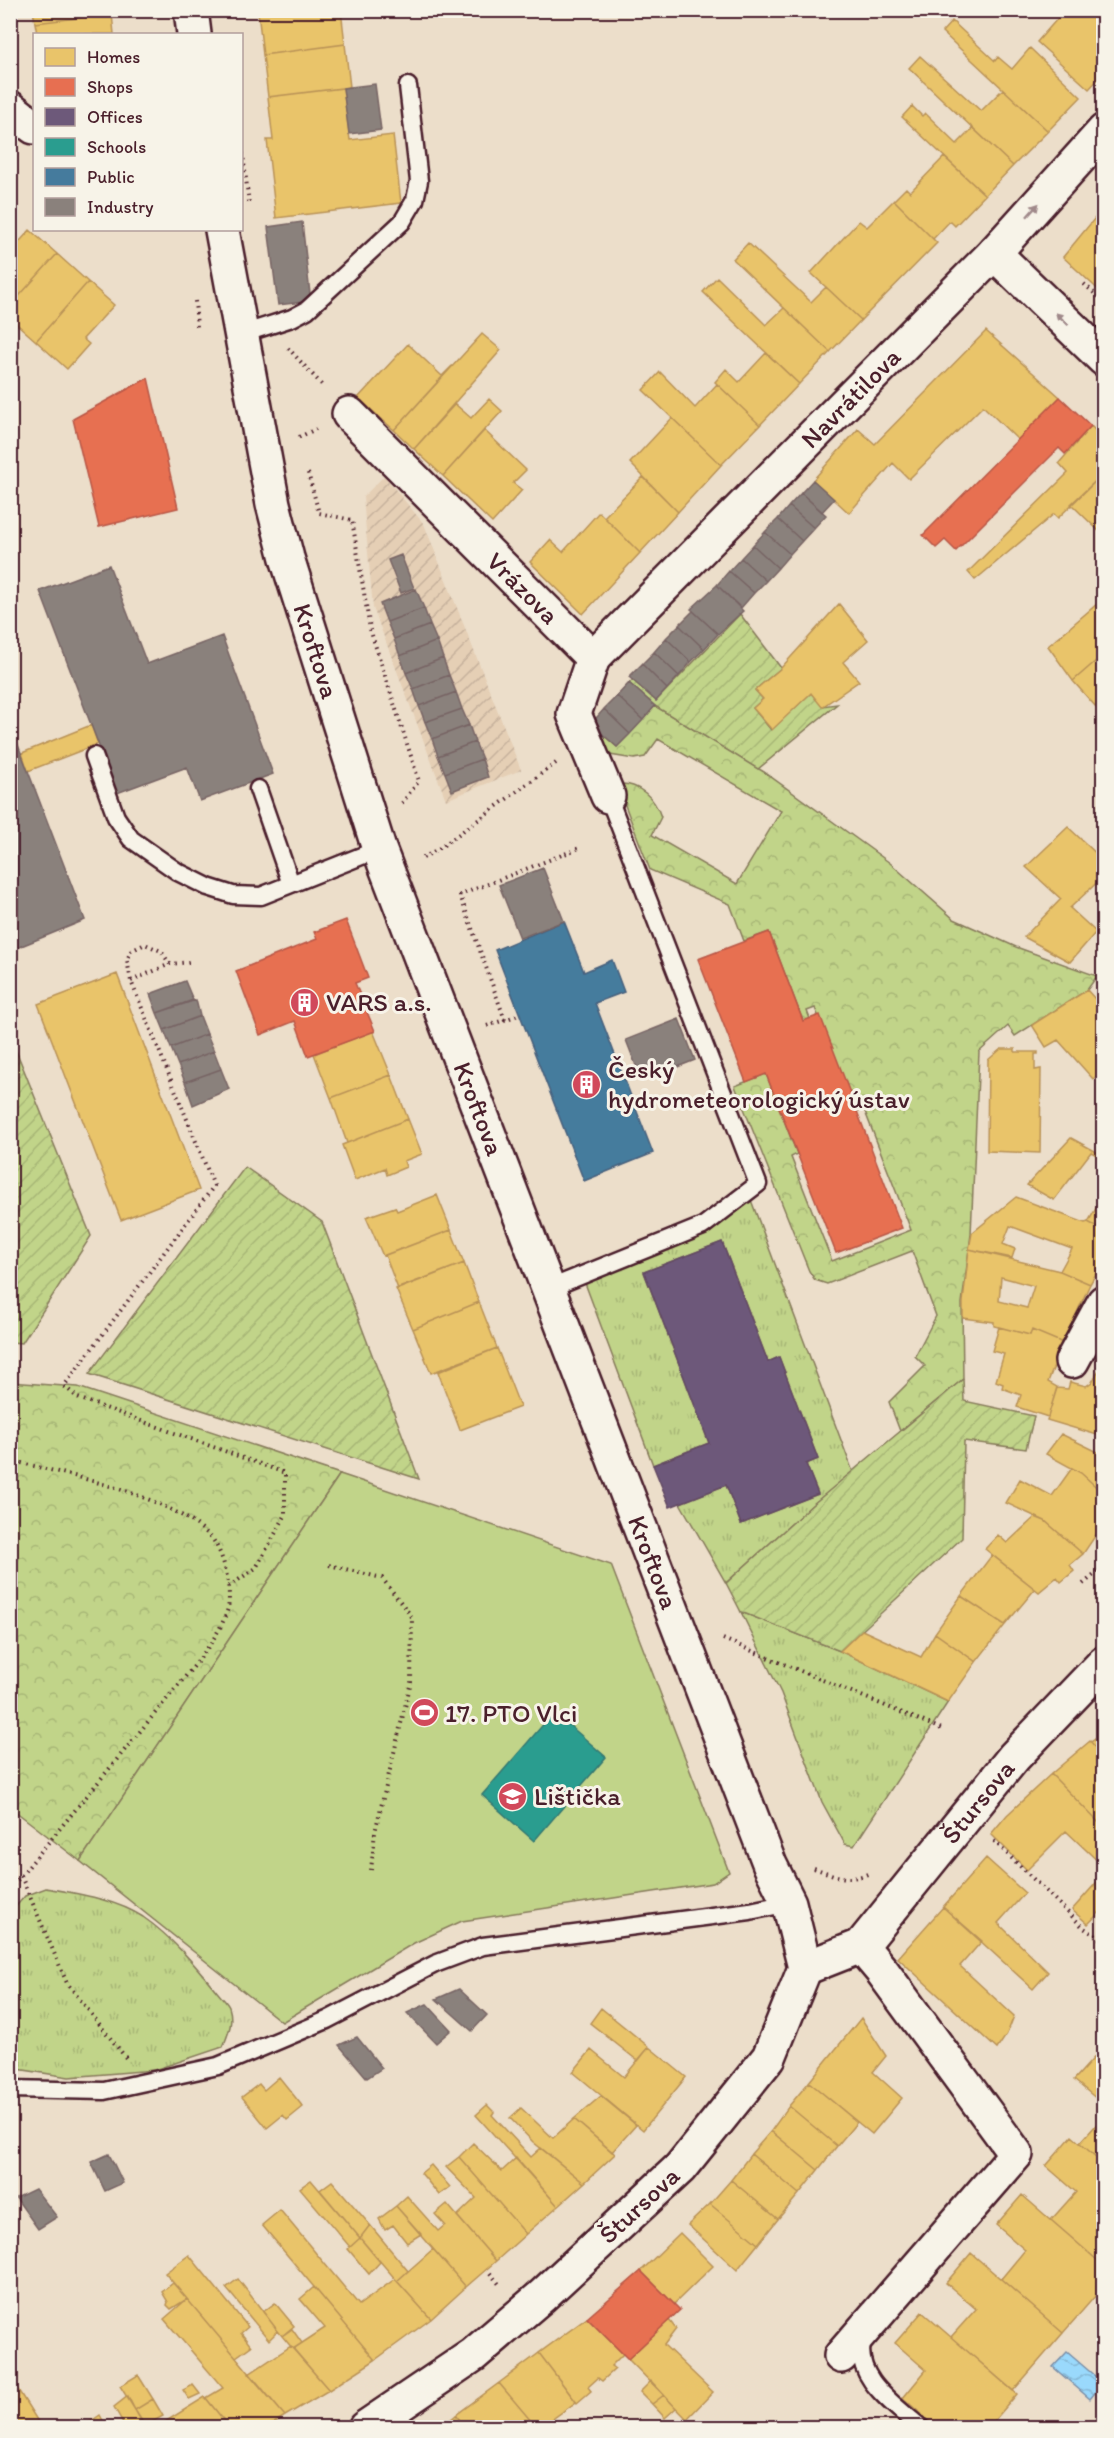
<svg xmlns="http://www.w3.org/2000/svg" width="1114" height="2438" font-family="Itim,sans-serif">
  <defs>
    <pattern id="industrial-furrows" width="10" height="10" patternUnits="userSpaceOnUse" patternTransform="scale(1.5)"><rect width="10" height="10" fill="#e5cfb5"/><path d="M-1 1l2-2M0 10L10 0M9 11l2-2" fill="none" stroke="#c6b19c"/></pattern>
    <pattern id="grass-tufts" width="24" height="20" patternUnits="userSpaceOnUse" patternTransform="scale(1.5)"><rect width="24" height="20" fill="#c1d489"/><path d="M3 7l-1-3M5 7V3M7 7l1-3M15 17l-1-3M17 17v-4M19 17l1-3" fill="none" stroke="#a7b676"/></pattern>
    <pattern id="forest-crowns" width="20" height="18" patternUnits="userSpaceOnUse" patternTransform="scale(1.5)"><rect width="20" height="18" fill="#c1d489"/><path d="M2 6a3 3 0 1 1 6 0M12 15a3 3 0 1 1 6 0" fill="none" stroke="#a7b676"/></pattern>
    <pattern id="garden-furrows" width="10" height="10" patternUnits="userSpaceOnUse" patternTransform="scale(1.5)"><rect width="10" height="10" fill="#c1d489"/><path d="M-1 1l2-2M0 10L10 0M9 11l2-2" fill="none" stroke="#a7b676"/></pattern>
    <pattern id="water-waves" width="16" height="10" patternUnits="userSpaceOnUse" patternTransform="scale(1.5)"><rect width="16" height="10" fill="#9ad9fc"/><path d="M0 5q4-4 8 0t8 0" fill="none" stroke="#86bad8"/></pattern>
  </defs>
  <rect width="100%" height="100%" fill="#ecdeca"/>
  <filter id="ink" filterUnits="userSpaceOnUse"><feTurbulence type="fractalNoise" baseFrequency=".0167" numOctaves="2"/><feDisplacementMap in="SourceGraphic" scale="12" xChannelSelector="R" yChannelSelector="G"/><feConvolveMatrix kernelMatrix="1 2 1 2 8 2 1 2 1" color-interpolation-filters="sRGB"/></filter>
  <g filter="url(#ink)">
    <path fill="url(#industrial-furrows)" d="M384 476 424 524 521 770 446 800 373 608 363 497Z"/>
    <path fill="url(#grass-tufts)" stroke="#867a5a" stroke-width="1.5" d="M751 1200 853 1472 812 1505 726 1583 680 1503 726 1485 741 1524 818 1494 806 1464 818 1459 779 1357 768 1362 722 1242 644 1272 709 1443 653 1465 579 1267Z
      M741 1612 840 1651 948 1702 854 1846 845 1844 822 1802 781 1693Z
      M46 1888C78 1894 115 1899 143 1917 172 1937 196 1966 218 1993 221 1997 227 2002 229 2007 234 2022 228 2034 223 2047L154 2070 69 2077 11 2068V1912L25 1896Z"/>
    <path fill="url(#forest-crowns)" stroke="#867a5a" stroke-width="1.5" d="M655 706 764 772 890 863 954 919 1016 947 1097 976 1087 990 1015 1036 1008 1026 979 1052 971 1234 962 1303 963 1379 900 1431 889 1402 925 1366 915 1356 936 1316 912 1251 827 1284 815 1280 809 1271 735 1086 766 1074 797 1154 791 1157 832 1261 911 1230 864 1109 857 1111 815 1008 807 1011 810 1019 803 1021 769 932 744 941 730 904 650 870 618 787 619 784C639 783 655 798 661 817L652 835 737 884 781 811 658 739 645 757 634 759 604 754 593 726 617 747Z
      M10 1382 78 1387 340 1474 80 1861 11 1808Z"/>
    <path fill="url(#garden-furrows)" stroke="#867a5a" stroke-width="1.5" d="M740 614 781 668 755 690 763 699 753 708 771 730 811 693 822 706 837 704 758 769 655 706 629 683 633 680 656 701Z
      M11 1038 91 1236 22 1343 10 1342Z
      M245 1167 322 1222 419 1479 89 1374Z
      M963 1379 964 1401 1034 1416 1026 1449 964 1441 962 1538 840 1651 741 1612 726 1583 812 1505Z"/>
    <path fill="#c1d489" stroke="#867a5a" stroke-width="1.5" d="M340 1474 611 1565 729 1872 713 1883 462 1921 414 1943 282 2022 80 1861Z"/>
    <path fill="url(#water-waves)" stroke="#7a8fa8" stroke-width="1.5" d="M1067 2352 1103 2383 1090 2399 1053 2367Z"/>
    <path fill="#e9c46a" stroke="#b99257" stroke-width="1.5" fill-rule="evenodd" d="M33 10H111L112 14 35 23Z
      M268 10H341L345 44 263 55 258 12Z
      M1065 10H1104V73L1089 89 1037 42Z
      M112 14 114 34H37L35 23Z
      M952 21 995 61 998 57 1012 69 1030 48 1081 97 1048 131 942 32Z
      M345 44 350 87 268 97 263 55Z
      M920 56 981 111 1003 89 1048 131 1013 166 909 68Z
      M343 88 350 140 393 135 401 203 276 218 267 140H273L268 97Z
      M912 106 922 116 925 113 957 144 973 128 1013 166 985 195 902 117Z
      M944 157 985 195 955 226 950 221 933 239 894 200 906 188 910 192Z
      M894 200 937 243 861 320 811 273 859 221 867 227Z
      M1104 207V295L1063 257Z
      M30 230 57 254 10 306V252Z
      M748 243 811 302 826 287 861 320 830 352 733 259Z
      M57 254 88 282 36 341 10 318V306Z
      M717 277 766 325 784 308 830 352 799 384 703 292Z
      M88 282 114 305 83 339 89 344 67 369 36 341Z
      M986 331 1060 397 1018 440 983 406 909 479 893 463 849 513 813 480 858 429 875 444Z
      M482 334 501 350 414 449 394 430Z
      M408 344 442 376 452 366 394 430 358 398Z
      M766 353 799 384 760 425 715 382 726 369 739 382Z
      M660 372 695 408 717 384 760 425 721 465 643 390Z
      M489 399 502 411 443 476 414 449 455 404 471 418Z
      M672 418 721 465 678 512 630 463Z
      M1091 426 1104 439V473L1058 518 1054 514 975 580 968 572 1068 473 1059 463Z
      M484 430 526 470 513 483 522 490 492 523 443 476Z
      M1104 473V536L1071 504Z
      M643 477 678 512 640 553 604 517Z
      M599 512 640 553 583 614 530 562 550 540 563 552Z
      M1104 598V654L1073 681 1048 646Z
      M839 604 868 640 843 662 859 681 822 707 811 693 772 730 753 708 763 699 755 690 781 668Z
      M1104 654V716L1073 681Z
      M91 725 98 744 28 771 22 753Z
      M1068 827 1101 858 1104 856V876L1070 908 1096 932 1070 962 1024 937 1061 899 1026 867Z
      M117 974 199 1190 121 1220 38 1004Z
      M1087 990 1104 1009V1070L1093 1079 1058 1040 1046 1047 1032 1025Z
      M373 1031 391 1075 331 1098 314 1054Z
      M1001 1049H1015V1052H1038V1054H1035V1070L1041 1069 1040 1153 987 1151 988 1060Z
      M391 1075 408 1119 347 1143 331 1098Z
      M408 1119 422 1154 404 1161 406 1167 387 1175 385 1168 355 1180 342 1145Z
      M1071 1138 1104 1156V1159L1091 1152 1054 1200 1027 1185Z
      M437 1195 451 1230 383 1256 366 1217 395 1207 397 1211Z
      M1104 1195V1231L1088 1222Z
      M1016 1197 1085 1223 1088 1222 1104 1231V1260L1090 1284 1060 1271 1072 1249 1010 1226 1003 1244 1015 1249 1012 1258 969 1249 972 1233Z
      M451 1230 464 1263 398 1289 385 1255Z
      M969 1249 1060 1271 1090 1284 1063 1343 1032 1330 1030 1335 994 1326V1322L963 1318V1302ZM1001 1277 1034 1286 1027 1308 999 1301Z
      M464 1263 479 1302 413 1329 396 1289Z
      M479 1302 497 1348 431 1373 413 1329Z
      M999 1327 1030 1335 1032 1330 1063 1343 1048 1382 1057 1387 1048 1417 1017 1407 1021 1395 1002 1388 1003 1384 996 1381 1004 1354 992 1351Z
      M497 1348 520 1407 460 1430 438 1372Z
      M1104 1361V1437L1047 1420 1057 1388 1068 1389 1070 1382 1086 1386 1092 1382Z
      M1061 1434 1104 1455V1494L1081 1473 1046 1454Z
      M1072 1468 1081 1473 1104 1494V1523L1083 1554 1045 1521 1006 1503 1020 1479 1052 1496Z
      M1035 1517 1045 1521 1083 1554 1070 1565 1074 1571 1061 1582 1057 1577 1039 1592 985 1549 998 1535 1007 1543Z
      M992 1555 1035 1589 1005 1625 961 1596Z
      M961 1596 1005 1625 976 1662 935 1633Z
      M862 1630 921 1657 935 1633 976 1662 948 1702 840 1651Z
      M1104 1733V1757L1091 1742Z
      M1090 1741 1104 1757V1790L1100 1794 1104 1797V1828L1051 1774Z
      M1051 1774 1104 1828V1867L1066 1831 1027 1870 991 1834 1007 1815Z
      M986 1858 1025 1893 998 1923 1048 1972 1033 1989 943 1907Z
      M1104 1874V1908L1088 1924 1072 1910Z
      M943 1907 982 1941 960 1966 1014 2016 1007 2034 997 2049 898 1958Z
      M601 2008 649 2047 638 2061 590 2023Z
      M861 2018 886 2056 873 2072 902 2098 872 2134 809 2082Z
      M649 2047 686 2077 643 2130 573 2072 591 2050 624 2077Z
      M1101 2050 1104 2052V2105L1074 2080Z
      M279 2077 303 2107 287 2120 283 2115 267 2128 242 2097 259 2084 264 2090Z
      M809 2082 857 2122 837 2146 789 2106Z
      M601 2096 636 2125 612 2152 574 2119Z
      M487 2105 494 2112 492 2115 531 2157 541 2148 584 2183 558 2206 476 2115Z
      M789 2106 837 2146 818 2170 771 2131Z
      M521 2108 553 2138 574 2119 615 2154 584 2183 533 2142 510 2118Z
      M1104 2116V2164L1080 2143Z
      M771 2131 818 2170 799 2194 751 2154Z
      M1072 2136 1104 2164V2266L1051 2220 1076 2192 1046 2166Z
      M473 2143 502 2171 516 2158 558 2206 526 2234 459 2157Z
      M751 2154 799 2194 778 2219 731 2180Z
      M459 2157 526 2234 496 2261 457 2216 476 2198 446 2167Z
      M431 2165 450 2187 439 2195 421 2173Z
      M311 2180 360 2238 350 2247 300 2188Z
      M731 2180 778 2219 758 2244 710 2204Z
      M332 2181 370 2225 360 2238 320 2190Z
      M1022 2195 1104 2266V2286L1063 2333 1001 2279 1025 2250 996 2225Z
      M407 2196 438 2231 445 2225 435 2214 447 2204 496 2261 466 2287 396 2206Z
      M710 2204 758 2244 737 2270 688 2225Z
      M396 2206 421 2234 407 2243 393 2225 385 2230 379 2219Z
      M280 2210 359 2305 395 2279 431 2319 375 2360 262 2225Z
      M370 2225 408 2271 397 2281 360 2238Z
      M680 2233 713 2266 674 2304 641 2271Z
      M360 2238 380 2262 369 2274 348 2249Z
      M433 2249 466 2287 431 2319 397 2281Z
      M971 2253 1063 2333 1013 2391 951 2337 976 2309 946 2283Z
      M189 2255 248 2327 241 2333 251 2346 236 2357 165 2273Z
      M238 2279 278 2331 269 2340 226 2288Z
      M173 2283 187 2299 171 2309 167 2305 168 2302 162 2292Z
      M314 2287 375 2360 329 2390 293 2349 325 2328 300 2299Z
      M187 2299 236 2357 285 2416 266 2428H230L206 2398 223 2388 164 2319Z
      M275 2303 294 2326 282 2336 263 2312Z
      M922 2312 1017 2394 988 2428H937L903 2398 926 2370 895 2343Z
      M587 2318 623 2354 611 2366 615 2369 602 2381 598 2378 588 2387 591 2391 577 2403 539 2353Z
      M669 2320 676 2329 664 2345 713 2392 687 2419 628 2359Z
      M292 2329 302 2343 293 2349 282 2336Z
      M291 2346 329 2390 285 2416 249 2374Z
      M539 2353 576 2402 540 2428H537L499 2383Z
      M138 2375 153 2399 135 2410 120 2386Z
      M651 2381 664 2395 652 2404 640 2392Z
      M499 2383 537 2428H466L456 2415Z
      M15 2385 42 2428H13L10 2423V2387Z
      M193 2385 200 2394 189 2399 183 2390Z
      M664 2395 676 2408 665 2418 652 2404Z
      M128 2396 135 2410 145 2428H126L114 2407Z
      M205 2397 230 2428H155Z
      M153 2399 163 2416 145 2426 135 2410Z
      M100 2415 107 2428H93L90 2422Z
      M456 2415 466 2428H440Z"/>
    <path fill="#e76f51" stroke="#b85746" stroke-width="1.5" d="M148 378 178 508 99 527 73 419Z
      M1060 397 1091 426 1065 454 1059 448 956 551 945 540 936 548 923 535Z
      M346 920 368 978 355 983 375 1031 308 1056 295 1021 260 1035 236 971 317 939 314 932Z
      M769 932 803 1021 820 1015 902 1228 836 1253 766 1074 746 1082 698 959Z
      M641 2271 680 2310 628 2359 587 2318Z"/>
    <path fill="#6d597a" stroke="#624862" stroke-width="1.5" d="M722 1242 768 1362 779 1357 818 1459 806 1464 818 1494 741 1524 726 1485 670 1507 653 1465 709 1443 644 1272Z"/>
    <path fill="#2a9d8f" stroke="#347771" stroke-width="1.5" d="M554 1712 606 1757 534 1841 482 1795Z"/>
    <path fill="#457b9d" stroke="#465f7b" stroke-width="1.5" d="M564 921 584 972 612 960 624 992 595 1003 653 1153 584 1181 495 950Z"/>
    <path fill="#8a817c" stroke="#776464" stroke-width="1.5" d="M375 84 381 130 349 134 343 88Z
      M302 222 310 294 303 302 278 305 268 227Z
      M813 480 834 499 822 512 801 493Z
      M801 493 826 515 814 528 789 506Z
      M789 506 814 528 802 541 778 519Z
      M778 519 802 541 790 554 765 532Z
      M765 532 790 554 778 568 753 545Z
      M753 545 778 568 766 581 741 558Z
      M401 555 414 588 401 593 388 560Z
      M741 558 766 581 754 593 729 571Z
      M109 565 147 664 222 636 273 774 200 801 187 767 117 793 40 591Z
      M729 571 754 593 741 608 717 585Z
      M717 585 743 611 718 634 691 609Z
      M416 589 424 608 387 622 380 604Z
      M424 608 430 625 394 639 387 622Z
      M693 611 718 634 704 649 679 625Z
      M430 625 437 641 400 656 394 639Z
      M679 625 704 649 691 662 666 638Z
      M666 638 691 662 679 676 654 652Z
      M437 641 443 658 406 673 400 656Z
      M654 652 679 676 667 689 642 664Z
      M443 658 449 675 413 689 406 673Z
      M642 664 667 689 656 701 629 677Z
      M449 675 456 692 419 706 413 689Z
      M629 683 655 706 643 720 617 696Z
      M456 692 462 709 425 722 419 706Z
      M617 696 643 720 630 734 604 709Z
      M462 709 469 725 432 739 425 722Z
      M604 709 630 734 617 747 591 724Z
      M10 724 85 920 14 949 10 940Z
      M469 725 475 742 438 756 432 739Z
      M475 742 482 759 445 773 438 756Z
      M482 759 488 777 452 791 445 773Z
      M543 868 564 921 520 938 499 885Z
      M185 981 193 1000 157 1013 150 994Z
      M196 1000 200 1016 164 1030 157 1013Z
      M200 1016 207 1034 171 1048 164 1030Z
      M679 1019 695 1060 642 1081 626 1040Z
      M207 1034 214 1051 178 1065 171 1048Z
      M214 1051 221 1069 185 1082 178 1065Z
      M221 1069 229 1089 193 1105 185 1082Z
      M459 1989 487 2015 472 2031 436 1999Z
      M427 2004 451 2030 436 2043 407 2013Z
      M357 2037 382 2068 367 2078 339 2045Z
      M109 2154 123 2183 105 2191 91 2162Z
      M35 2189 57 2217 38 2229 16 2198Z"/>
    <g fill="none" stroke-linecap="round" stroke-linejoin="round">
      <defs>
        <path id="service" d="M242 334 292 318 307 310 402 222 415 200 419 181 408 86
          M94 756 116 817 131 839 178 872 208 887 233 895 261 896 379 849
          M258 789 291 884
          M548 1289 703 1226 758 1184 608 796
          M10 2089 104 2091 218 2066 327 2020 435 1964 483 1946 750 1911 789 1903
          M864 2336C849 2375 895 2405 921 2428"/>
        <g id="minor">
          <path d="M10 108 34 127"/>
          <path d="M994 253 1104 359"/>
          <path id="s1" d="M349 414 593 658 574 714 608 796"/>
          <path id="s2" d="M593 658 994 253 1104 131"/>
          <path d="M1072 1361 1104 1302"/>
          <path id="s3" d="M805 1968 861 1946 1014 1757 1104 1663"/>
          <path d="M841 2356 1016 2154 882 1971 861 1946"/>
        </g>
        <g id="tertiary">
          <path d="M191 10 194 34"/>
          <path id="s4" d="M222 230 273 504 287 558 379 849 770 1865 789 1903 805 1968 769 2057 680 2168 542 2296 473 2355 365 2428"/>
        </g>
      </defs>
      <use href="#service" stroke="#4a1f2b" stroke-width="21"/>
      <use href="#minor" stroke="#4a1f2b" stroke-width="38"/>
      <use href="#tertiary" stroke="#4a1f2b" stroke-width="38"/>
      <path stroke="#4a1f2b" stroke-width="4" stroke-dasharray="1.5 4.5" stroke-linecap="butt" d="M242 147 249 203
        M1084 284 1104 302
        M195 301 197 327
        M288 348 324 387
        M299 437 316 429
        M308 473 319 513 352 520 370 629 419 781 402 803
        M423 858 441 847 556 763
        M170 964 161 951 145 944 131 951 127 960 131 981 214 1186 64 1386 78 1398 285 1473V1516L256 1568 228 1587
        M131 981 170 964 192 962
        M505 1020 460 895 582 847
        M487 1026 521 1014
        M10 1460C70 1476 161 1492 208 1534 223 1548 232 1587 228 1608 223 1627 210 1644 199 1660L10 1889
        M329 1565 382 1578 412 1617 411 1682 375 1832 371 1870
        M1083 1584 1104 1567
        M723 1639 944 1730
        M994 1841 1084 1928 1104 1941
        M814 1868C837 1876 847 1883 870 1873
        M21 1876 67 1983 126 2058
        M490 2273 499 2284"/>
      <use href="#service" stroke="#f7f3e8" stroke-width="16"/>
      <use href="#minor" stroke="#f7f3e8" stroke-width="33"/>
      <use href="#tertiary" stroke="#f7f3e8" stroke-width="33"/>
    </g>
    <defs><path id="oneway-solid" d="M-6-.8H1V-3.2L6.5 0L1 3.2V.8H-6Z" transform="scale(1.5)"/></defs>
    <g fill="#a0898a">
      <use href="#oneway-solid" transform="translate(1033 210) rotate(-48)"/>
      <use href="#oneway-solid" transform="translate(1062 319) rotate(-136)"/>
    </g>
  </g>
  <defs>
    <symbol id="building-disc" viewBox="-11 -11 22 22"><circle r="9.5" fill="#d1495b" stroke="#f7f3e8"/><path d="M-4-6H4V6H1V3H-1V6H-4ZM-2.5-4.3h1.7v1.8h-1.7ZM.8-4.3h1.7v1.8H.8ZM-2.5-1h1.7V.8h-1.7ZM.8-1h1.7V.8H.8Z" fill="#fff"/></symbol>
    <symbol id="stadium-disc" viewBox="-11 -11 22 22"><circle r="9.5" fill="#d1495b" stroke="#f7f3e8"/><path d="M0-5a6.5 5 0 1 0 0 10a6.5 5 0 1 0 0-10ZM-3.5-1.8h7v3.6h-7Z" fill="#fff"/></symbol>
    <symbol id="school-disc" viewBox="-11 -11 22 22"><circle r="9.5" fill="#d1495b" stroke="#f7f3e8"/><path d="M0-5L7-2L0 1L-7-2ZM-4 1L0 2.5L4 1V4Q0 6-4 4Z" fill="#fff"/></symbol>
  </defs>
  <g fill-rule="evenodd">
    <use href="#building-disc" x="288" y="986" width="33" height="33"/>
    <use href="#building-disc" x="570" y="1068" width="33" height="33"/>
    <use href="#stadium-disc" x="408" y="1696" width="33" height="33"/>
    <use href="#school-disc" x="496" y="1780" width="33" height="33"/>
  </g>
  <g text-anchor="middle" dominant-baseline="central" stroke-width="6" stroke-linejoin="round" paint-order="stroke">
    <g font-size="26" fill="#4a1f2b" stroke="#f7f3e8">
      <text stroke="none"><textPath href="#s2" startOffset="366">Navrátilova</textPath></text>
      <text stroke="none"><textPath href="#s1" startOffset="246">Vrázova</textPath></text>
      <text stroke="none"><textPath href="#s4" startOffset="432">Kroftova</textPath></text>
      <text stroke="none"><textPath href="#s4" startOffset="918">Kroftova</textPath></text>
      <text stroke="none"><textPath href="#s4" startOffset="1404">Kroftova</textPath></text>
      <text stroke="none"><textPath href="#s3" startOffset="246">Štursova</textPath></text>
      <text transform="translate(639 2205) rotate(-43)">Štursova</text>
    </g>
    <g font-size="26" fill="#4a1f2b" stroke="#f7f3e8" text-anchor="start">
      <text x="326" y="1002">VARS a.s.</text>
      <text x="608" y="1069">Český<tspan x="608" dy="30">hydrometeorologický ústav</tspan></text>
      <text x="445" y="1713">17. PTO Vlci</text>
      <text x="534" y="1796">Lištička</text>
    </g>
  </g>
  <rect width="1114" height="2438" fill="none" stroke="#f7f3e8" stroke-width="36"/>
  <rect x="18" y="18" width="1078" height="2402" fill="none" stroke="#4a1f2b" stroke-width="2" filter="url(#ink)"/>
  <rect x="33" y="33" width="210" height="198" fill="#f7f3e8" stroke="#b29e9c" stroke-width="1.5"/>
  <rect x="45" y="48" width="30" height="18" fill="#e9c46a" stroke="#b29e9c" stroke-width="1.5"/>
  <text x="87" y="63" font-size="18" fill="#4a1f2b">Homes</text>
  <rect x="45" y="78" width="30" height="18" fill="#e76f51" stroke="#b29e9c" stroke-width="1.5"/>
  <text x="87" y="93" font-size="18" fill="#4a1f2b">Shops</text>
  <rect x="45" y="108" width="30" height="18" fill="#6d597a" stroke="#b29e9c" stroke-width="1.5"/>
  <text x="87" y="123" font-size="18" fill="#4a1f2b">Offices</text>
  <rect x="45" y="138" width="30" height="18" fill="#2a9d8f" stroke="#b29e9c" stroke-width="1.5"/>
  <text x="87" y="153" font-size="18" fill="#4a1f2b">Schools</text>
  <rect x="45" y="168" width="30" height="18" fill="#457b9d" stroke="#b29e9c" stroke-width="1.5"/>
  <text x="87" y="183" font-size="18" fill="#4a1f2b">Public</text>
  <rect x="45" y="198" width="30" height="18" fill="#8a817c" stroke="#b29e9c" stroke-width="1.5"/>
  <text x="87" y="213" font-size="18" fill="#4a1f2b">Industry</text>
</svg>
